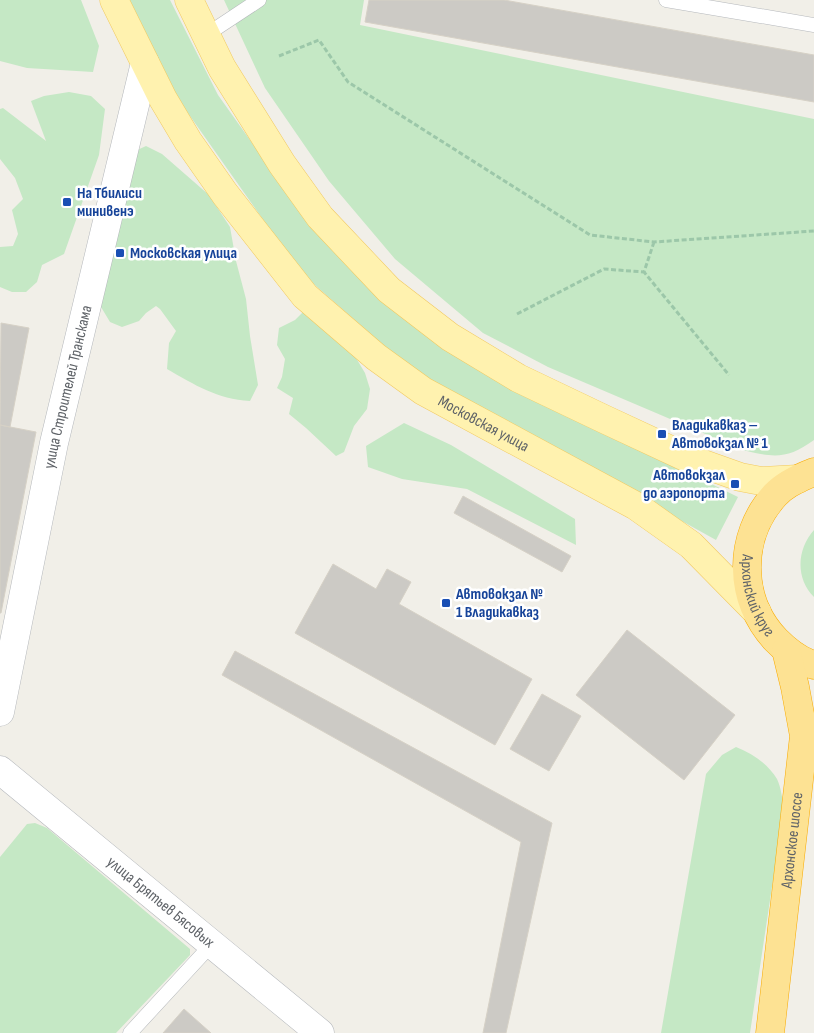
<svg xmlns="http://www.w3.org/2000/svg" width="814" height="1033" font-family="'Sofia Sans Condensed',sans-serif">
  <rect width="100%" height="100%" fill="#f1efe8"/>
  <path fill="#c5e8c5" d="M0 0H81L99 46 93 72 27 68 0 61Z
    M126 0H170L218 95 308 222 479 370 738 497 716 540 415 373 300 272 166 82Z
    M224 0H364L360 25 814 119V440C788 459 774 458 743 450L548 367 483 333 395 259 329 181 265 88Z
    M69 92 91 96 105 109 99 155 64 254 42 265 37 282 26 292H12L0 287V247L13 246 18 234 12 210 23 199 15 178 0 159V109L3 108 46 141 31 101 44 96Z
    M146 146 162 154 209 195 230 227 236 261 246 299 250 336 258 385 250 401C217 399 195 385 167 369L169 343 176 331 160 309 156 306 146 313 139 321 122 327 110 322 101 307 99 291 133 152Z
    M305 310 356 358 365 373 370 389 367 409 354 426 344 452 336 456 306 428 289 414 293 398 277 388 282 377 285 359 277 345 279 328 295 320Z
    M404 423 451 445 575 519 576 545 467 489 402 479 368 467 366 446Z
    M814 530V597C795 578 797 549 814 530Z
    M736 747C752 753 768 764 777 779 781 787 782 798 784 807L750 1033H661L706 774 722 755Z
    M35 823 47 828 190 949V955L116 1033H0V857L27 824Z"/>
  <path fill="#cccac5" stroke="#d6d1c6" d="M369 0H504L814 55V102L365 22Z
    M1 323 29 328 10 427 0 425Z
    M0 425 36 432 1 613H0Z
    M463 496 571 556 562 572 454 513Z
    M333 564 376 589 387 569 411 582 399 604 532 679 495 745 295 633Z
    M627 630 735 715 684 780 576 695Z
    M235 651 552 823 506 1033H483L521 842 222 675Z
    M542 694 581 716 549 771 510 749Z
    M184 1009 211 1033H163Z"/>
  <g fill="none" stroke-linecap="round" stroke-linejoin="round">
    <defs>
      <path id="lane" d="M666 0 814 25
        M206 35 259 0
        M130 1033 212 944"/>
      <g id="street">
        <path id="s1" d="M0 712 54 443 145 63"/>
        <path id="s2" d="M0 770 320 1033"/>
      </g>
      <g id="primary">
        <path id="s3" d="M114 0 163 99 188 141 225 194 305 296 376 357 423 391 636 506 691 545 757 612"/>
        <path d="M189 0 222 68 282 164 320 217 389 290 450 337 518 378 604 419 692 460 740 477 761 481 798 479"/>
      </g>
      <g id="highway">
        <path id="s4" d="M814 472C801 477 785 484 775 495 737 537 738 600 776 640 787 651 799 661 814 665"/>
        <path id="s5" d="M770 1033 804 736 795 687 786 650"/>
      </g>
    </defs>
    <use href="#lane" stroke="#b5b8bc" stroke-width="15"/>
    <use href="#street" stroke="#b5b8bc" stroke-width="29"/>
    <use href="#primary" stroke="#f2c960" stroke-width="29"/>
    <use href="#highway" stroke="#f9ab00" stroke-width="29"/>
    <path stroke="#9cc7a9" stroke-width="3" stroke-dasharray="5 2.5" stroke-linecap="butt" d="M279 56 319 40 348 82 590 235 654 242 814 231
      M654 242 644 272 729 375
      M517 314 604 269 644 272"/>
    <use href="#lane" stroke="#fff" stroke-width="14"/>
    <use href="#street" stroke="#fff" stroke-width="28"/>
    <use href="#primary" stroke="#fff2af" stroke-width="28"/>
    <use href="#highway" stroke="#fde293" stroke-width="28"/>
  </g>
  <g fill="#1a4fb4" stroke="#fff" stroke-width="2">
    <rect x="62" y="197" width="10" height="10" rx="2.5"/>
    <rect x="115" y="248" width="10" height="10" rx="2.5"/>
    <rect x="657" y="429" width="10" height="10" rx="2.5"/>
    <rect x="730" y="479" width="10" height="10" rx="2.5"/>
    <rect x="441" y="598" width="10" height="10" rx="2.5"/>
  </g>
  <g text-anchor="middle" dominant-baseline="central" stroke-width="5" stroke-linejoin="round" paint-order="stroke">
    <g font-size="16" font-weight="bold" fill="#164399" stroke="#fff" text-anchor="start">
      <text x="77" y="193">На Тбилиси<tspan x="77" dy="18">минивенэ</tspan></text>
      <text x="130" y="253">Московская улица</text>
      <text x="672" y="425">Владикавказ –<tspan x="672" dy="18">Автовокзал № 1</tspan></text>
      <text x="725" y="475" text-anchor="end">Автовокзал<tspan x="725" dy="18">до аэропорта</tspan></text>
      <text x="456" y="594">Автовокзал №<tspan x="456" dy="18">1 Владикавказ</tspan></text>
    </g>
    <g font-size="16" fill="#5f6368" stroke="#fff">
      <text stroke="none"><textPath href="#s1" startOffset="332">улица Строителей Транскама</textPath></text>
      <text stroke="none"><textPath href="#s3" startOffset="574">Московская улица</textPath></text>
      <text stroke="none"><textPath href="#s4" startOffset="155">Архонский круг</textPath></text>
      <text stroke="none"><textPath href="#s5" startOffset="194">Архонское шоссе</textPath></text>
      <text stroke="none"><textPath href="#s2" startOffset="208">улица Брятьев Бясовых</textPath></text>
    </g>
  </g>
</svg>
